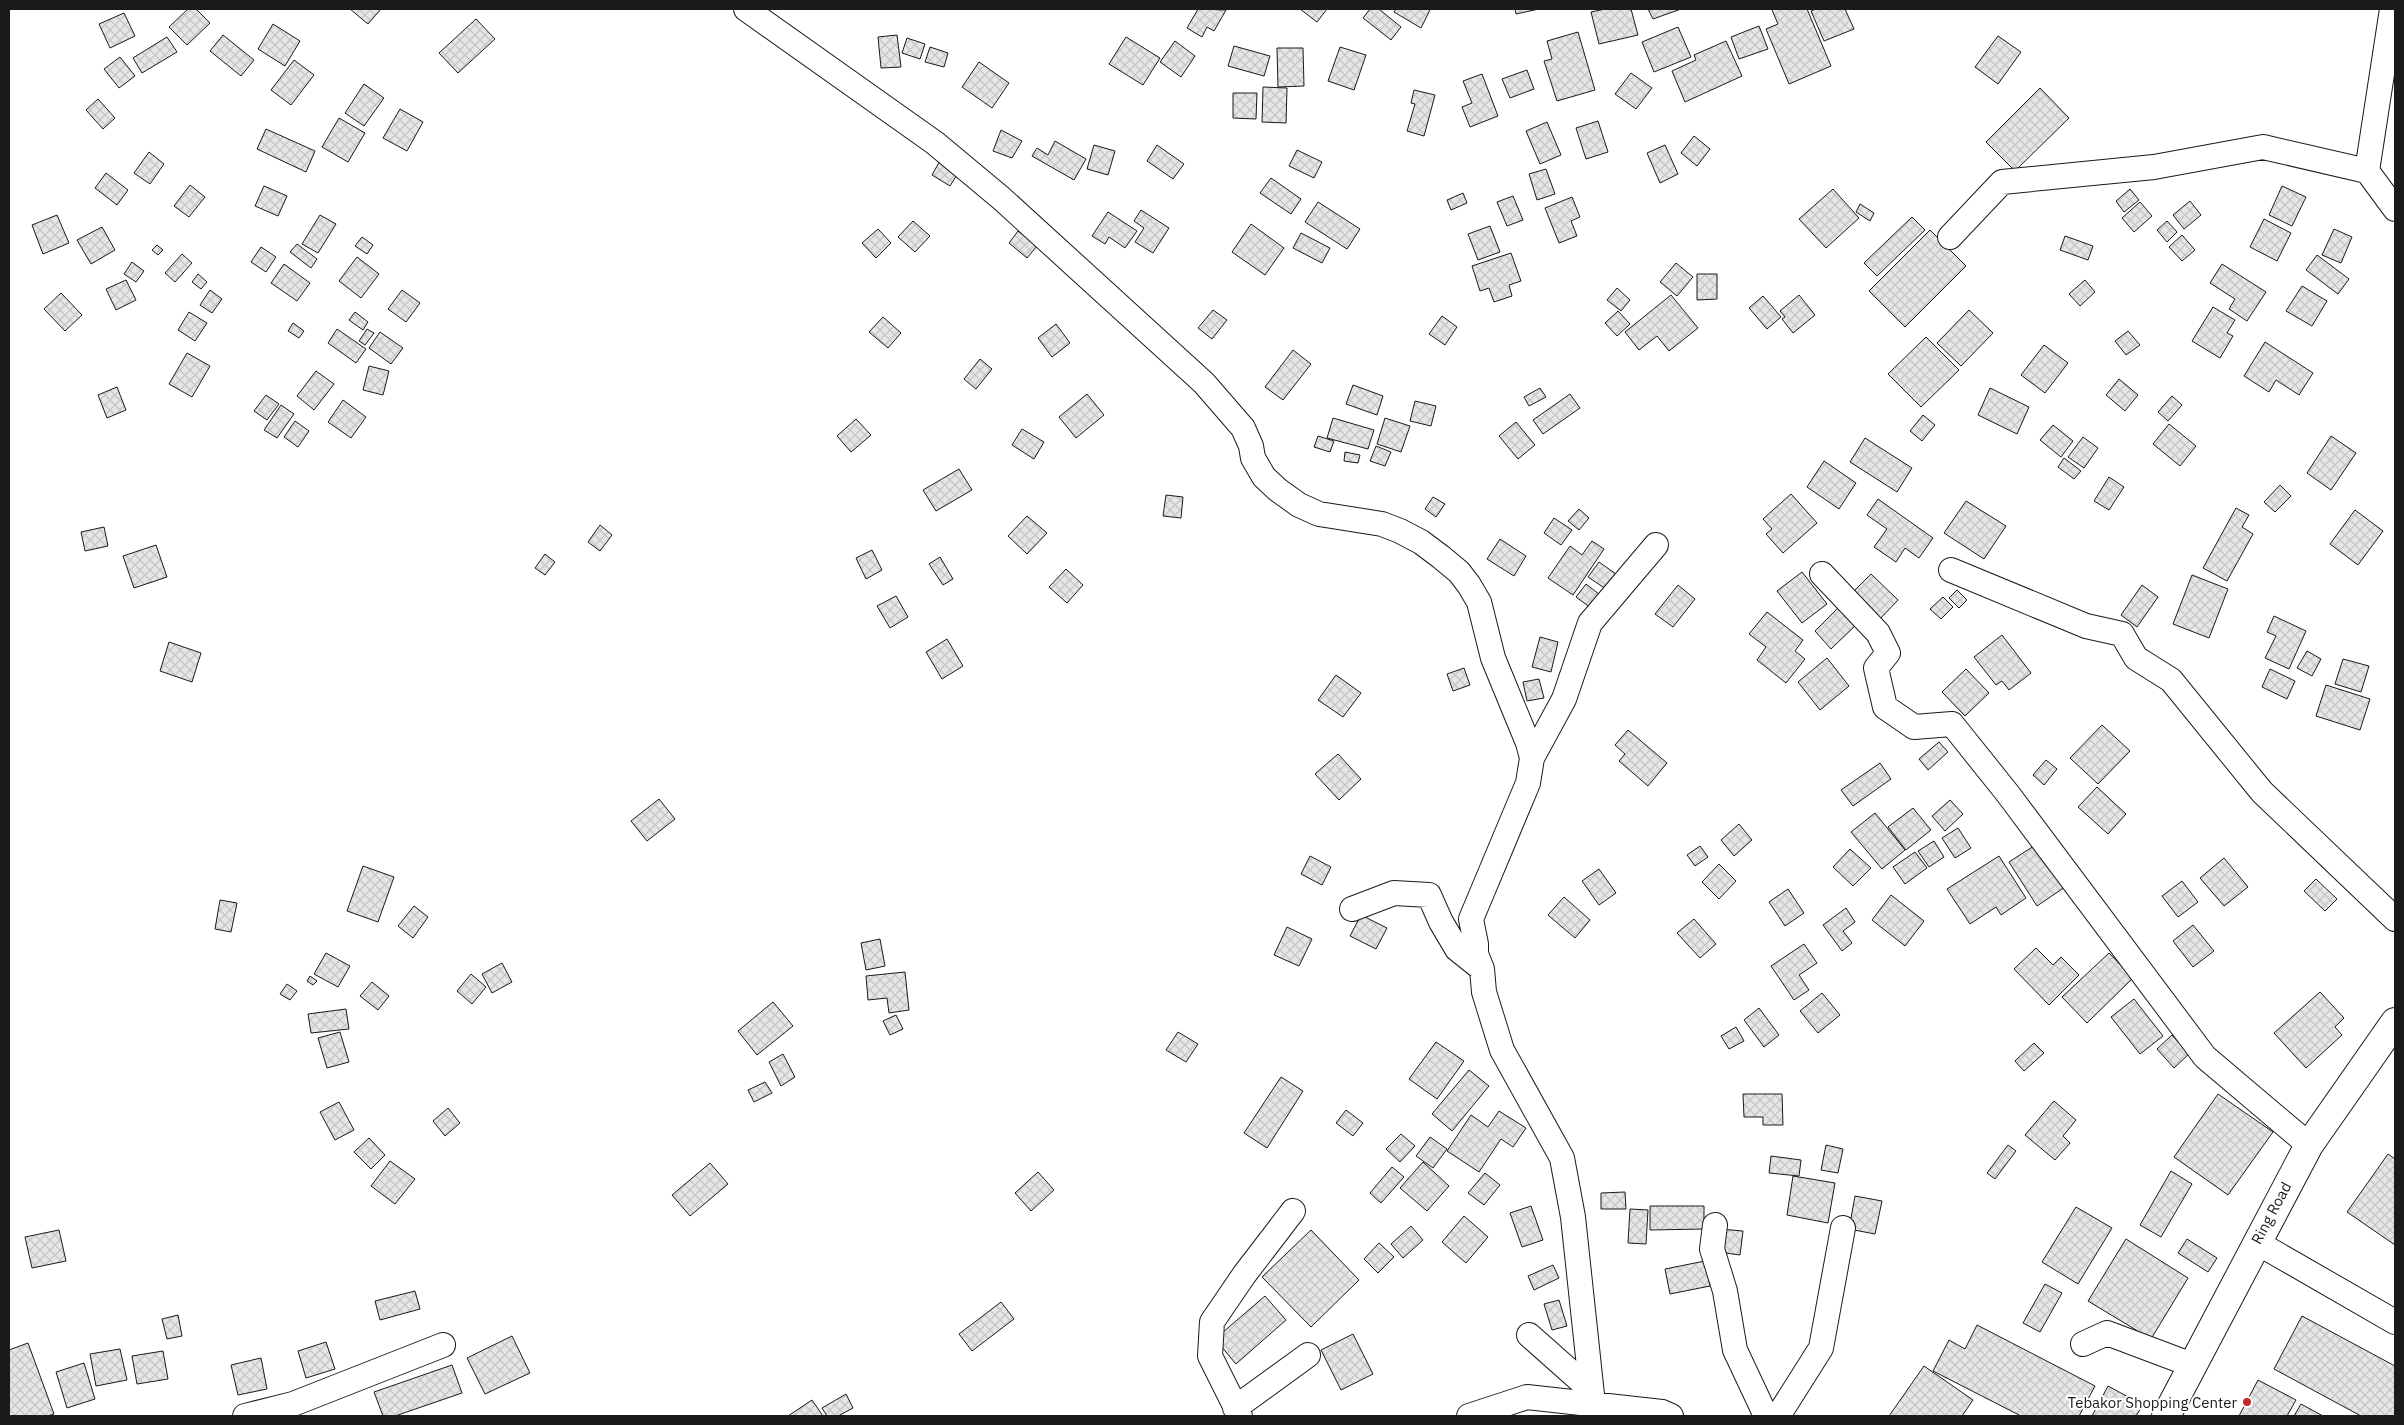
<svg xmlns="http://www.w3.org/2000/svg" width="2404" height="1425" font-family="'IBM Plex Sans',sans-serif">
  <defs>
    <pattern id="building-cross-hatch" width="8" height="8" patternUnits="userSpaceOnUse" patternTransform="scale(1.25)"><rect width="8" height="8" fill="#e6e6e6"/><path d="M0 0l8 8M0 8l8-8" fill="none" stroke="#c5c5c5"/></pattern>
  </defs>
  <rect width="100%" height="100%" fill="#fff"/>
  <path fill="url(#building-cross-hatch)" stroke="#1a1a1a" d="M188 9H196L210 23 187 45 169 27Z
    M350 9H381L368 24Z
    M1198 9 1226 10 1214 31 1207 27 1202 37 1187 28Z
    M1300 9H1327L1317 22Z
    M1370 9H1379L1401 27 1391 40 1363 18Z
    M1396 9H1429L1430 10 1421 28 1394 12Z
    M1515 9H1539L1516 14Z
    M1605 9H1631L1638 35 1599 44 1591 12Z
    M1648 9H1681L1653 19Z
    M1775 9H1807L1831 66 1789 84 1766 29 1778 24 1772 10Z
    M1816 9H1845L1854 29 1824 41 1811 11Z
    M124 13 135 36 110 48 99 24Z
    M476 19 495 39 458 73 439 53Z
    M273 24 300 41 285 66 258 49Z
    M1759 26 1768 49 1739 59 1731 37Z
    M1678 27 1691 57 1654 72 1642 42Z
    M1578 32 1595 90 1557 101 1544 61 1552 59 1547 41Z
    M223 35 254 60 241 76 210 51Z
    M897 35 901 67 881 68 878 37Z
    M1998 36 2021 52 1998 84 1975 67Z
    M167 37 177 52 142 73 133 58Z
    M1126 37 1160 58 1143 85 1109 64Z
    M907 38 925 44 920 59 902 53Z
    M1175 41 1195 56 1181 77 1160 62Z
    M1726 41 1742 76 1685 102 1672 71 1696 60 1694 55Z
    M1234 46 1270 56 1264 76 1228 66Z
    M930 47 948 53 944 67 925 62Z
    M1340 47 1366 55 1354 90 1328 81Z
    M1277 48H1303L1304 86 1278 87Z
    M120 57 135 76 119 88 104 69Z
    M294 60 314 75 291 105 271 90Z
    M979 62 1009 83 992 108 962 87Z
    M1527 70 1534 89 1510 98 1502 79Z
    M1631 73 1652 88 1636 109 1615 94Z
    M1482 74 1498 116 1470 127 1462 107 1472 103 1463 81Z
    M364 84 384 98 364 126 345 113Z
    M1263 87 1287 88 1286 123 1262 122Z
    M2040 88 2069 118 2015 171 1986 142Z
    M1414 90 1435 95 1424 136 1407 131 1415 104 1411 103Z
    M1233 93H1257L1256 119 1233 118Z
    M98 99 115 118 103 129 86 110Z
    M400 109 423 122 407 151 383 138Z
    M339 118 365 133 348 162 322 147Z
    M1598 121 1608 152 1586 159 1576 128Z
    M1547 122 1561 155 1540 164 1526 131Z
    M266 129 315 151 306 172 257 149Z
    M1001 130 1022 141 1012 158 993 151Z
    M1694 136 1710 149 1697 166 1681 153Z
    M1055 141 1086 159 1074 180 1032 156 1037 148 1048 155Z
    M1094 145 1115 151 1108 175 1087 169Z
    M1157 145 1184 164 1173 179 1147 161Z
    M1665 145 1678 174 1660 183 1647 153Z
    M1297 150 1322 162 1314 178 1289 166Z
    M149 152 164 164 150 184 134 173Z
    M941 159 960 170 950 186 932 175Z
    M1546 169 1555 194 1537 200 1529 174Z
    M106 173 128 190 117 205 95 188Z
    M1271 178 1301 199 1291 214 1260 193Z
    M190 185 205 197 189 217 174 206Z
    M264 186 287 196 278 216 255 206Z
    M2282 186 2306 197 2292 226 2269 215Z
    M1833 189 1859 218 1826 248 1799 219Z
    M2130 189 2139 200 2124 212 2116 201Z
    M1463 193 1467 203 1451 210 1447 200Z
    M1513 196 1523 220 1507 226 1497 202Z
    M1572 197 1580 217 1571 221 1577 236 1559 243 1545 208Z
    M2190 201 2201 215 2184 229 2173 215Z
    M1318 202 1360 229 1347 249 1305 222Z
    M2140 202 2152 216 2134 232 2122 218Z
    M1860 204 1874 213 1870 221 1856 212Z
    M1141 210 1169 228 1153 253 1135 242 1144 228 1134 221Z
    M1108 212 1137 231 1125 248 1109 237 1105 244 1092 236Z
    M57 215 69 243 43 254 32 225Z
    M320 215 336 224 318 253 302 244Z
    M1912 217 1925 230 1877 276 1864 263Z
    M2264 219 2291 233 2277 261 2250 247Z
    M913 221 930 236 915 252 898 237Z
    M2167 221 2177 232 2167 242 2157 230Z
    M1251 224 1284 248 1265 275 1232 252Z
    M1490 226 1500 252 1478 260 1468 234Z
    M102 227 115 250 91 264 77 240Z
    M878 229 891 243 876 258 862 243Z
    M2334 229 2352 237 2341 263 2322 255Z
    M1930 230 1966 266 1905 327 1869 291Z
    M1018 231 1037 246 1027 258 1009 243Z
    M1301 233 1330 248 1322 263 1293 248Z
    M2182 235 2195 250 2182 261 2169 247Z
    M2065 236 2093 246 2088 260 2060 250Z
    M362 237 373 245 367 254 355 246Z
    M297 244 317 259 311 268 290 252Z
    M157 245 163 250 158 255 152 250Z
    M261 247 276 257 266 272 251 262Z
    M1511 253 1521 281 1509 285 1512 296 1494 302 1489 288 1480 291 1472 266Z
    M182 254 192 263 175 282 165 273Z
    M2317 255 2349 279 2338 294 2306 270Z
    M357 257 379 274 361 298 339 281Z
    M132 262 144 271 136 282 124 274Z
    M1676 263 1693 277 1677 296 1660 282Z
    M284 264 310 283 297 301 271 283Z
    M2222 264 2266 292 2247 321 2229 309 2235 299 2210 283Z
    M198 274 207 282 201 289 192 282Z
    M1697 274H1717V299L1697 300Z
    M126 280 136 300 116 310 106 289Z
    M2085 280 2095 292 2080 306 2069 294Z
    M2302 286 2327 301 2312 326 2286 311Z
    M1617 288 1630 300 1621 311 1607 300Z
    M210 290 222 299 212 313 200 305Z
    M402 290 420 303 406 322 388 309Z
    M61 293 82 315 65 331 44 309Z
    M1671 295 1698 328 1669 351 1657 336 1639 350 1625 332Z
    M1799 295 1815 315 1793 333 1782 319 1785 317 1780 311Z
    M1763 296 1781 317 1767 329 1749 308Z
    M2213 307 2235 320 2227 333 2233 336 2220 358 2192 341Z
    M1213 310 1227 320 1212 339 1198 328Z
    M1969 310 1993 333 1961 366 1937 343Z
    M1618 311 1630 324 1617 336 1605 323Z
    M189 312 207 323 195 341 178 330Z
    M355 312 368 322 363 330 349 320Z
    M1442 316 1457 327 1445 345 1429 334Z
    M883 317 901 333 888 348 869 332Z
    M293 323 304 331 299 338 288 331Z
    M1056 324 1070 343 1052 357 1038 338Z
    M337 329 366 349 356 363 328 343Z
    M367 329 374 333 365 345 359 341Z
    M2128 331 2140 345 2126 355 2115 341Z
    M380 332 403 348 391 364 369 348Z
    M1926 337 1959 370 1921 407 1888 374Z
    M2265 342 2313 373 2299 395 2276 380 2269 392 2244 376Z
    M2044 345 2068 363 2045 393 2021 375Z
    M1293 350 1311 364 1283 400 1265 387Z
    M187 353 210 366 192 397 169 384Z
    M980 359 992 369 976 389 964 379Z
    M369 366 389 371 383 395 363 390Z
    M316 371 334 384 314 410 297 396Z
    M2119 379 2138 395 2125 411 2106 395Z
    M1353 385 1383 396 1377 415 1346 404Z
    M117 387 126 410 107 418 98 395Z
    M1540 388 1546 397 1529 406 1524 397Z
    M1990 388 2029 407 2017 434 1978 415Z
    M1087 394 1104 415 1076 438 1059 417Z
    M1570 394 1580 408 1543 434 1533 420Z
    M266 395 279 404 267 420 254 411Z
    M2172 396 2182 405 2168 421 2158 412Z
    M343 400 366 417 351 438 328 422Z
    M1415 401 1436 406 1431 426 1410 421Z
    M281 405 294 414 277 438 264 430Z
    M1923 415 1935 425 1922 441 1910 431Z
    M1333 418 1374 430 1368 449 1327 438Z
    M1385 418 1410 426 1401 452 1377 444Z
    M856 419 871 435 851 452 837 436Z
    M295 421 309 431 298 447 284 437Z
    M1516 422 1535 445 1518 459 1499 436Z
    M2169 424 2196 446 2180 466 2153 444Z
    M2053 425 2073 441 2061 457 2040 440Z
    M1022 429 1044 442 1034 459 1012 445Z
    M1318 436 1334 441 1330 452 1314 447Z
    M2331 436 2356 453 2331 490 2307 473Z
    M2083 437 2098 448 2084 468 2068 457Z
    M1865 438 1912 468 1897 492 1850 462Z
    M1376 446 1391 452 1385 466 1370 461Z
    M1345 452 1360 455 1358 463 1344 461Z
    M2064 458 2081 471 2074 479 2058 467Z
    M1824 461 1856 483 1839 509 1807 487Z
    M959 469 972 490 936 511 923 490Z
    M2109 477 2124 487 2109 510 2094 501Z
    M2280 485 2291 496 2275 512 2264 502Z
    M1791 494 1817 523 1783 553 1766 534 1772 529 1763 519Z
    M1166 495 1183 497 1181 518 1163 516Z
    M1433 497 1445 504 1436 517 1425 509Z
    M1878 499 1933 538 1919 558 1905 548 1896 562 1874 547 1887 529 1867 515Z
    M1966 501 2006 526 1984 559 1944 533Z
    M2236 508 2249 515 2242 527 2253 534 2227 581 2203 568Z
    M1579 509 1589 518 1579 530 1568 521Z
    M2355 510 2383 531 2358 565 2330 544Z
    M1027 516 1047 533 1027 554 1008 536Z
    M1554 518 1572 530 1561 545 1544 533Z
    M600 525 612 535 600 551 588 542Z
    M104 527 108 546 85 551 81 532Z
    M1500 539 1526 556 1514 576 1487 559Z
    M1592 541 1604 549 1573 595 1548 578 1570 546 1582 555Z
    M156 545 167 577 134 588 123 556Z
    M872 550 882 570 866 579 856 558Z
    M545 554 555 562 545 575 535 568Z
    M940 557 953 579 943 585 929 564Z
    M1599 562 1616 574 1606 589 1588 577Z
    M1066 569 1083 585 1067 603 1049 587Z
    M1802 572 1827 604 1802 623 1777 591Z
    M1871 574 1898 600 1878 621 1851 594Z
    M2192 575 2228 589 2209 638 2173 624Z
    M1586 584 1600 595 1591 608 1576 597Z
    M1678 585 1695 599 1673 627 1655 614Z
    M2142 585 2158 597 2137 627 2121 615Z
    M1957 590 1967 600 1959 608 1949 598Z
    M896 596 908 617 890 628 877 606Z
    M1943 597 1953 607 1941 619 1930 609Z
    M1840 606 1857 624 1831 649 1815 631Z
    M1767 612 1803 640 1795 651 1805 659 1786 683 1757 660 1766 647 1749 634Z
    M2274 616 2306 631 2289 669 2265 658 2276 636 2267 632Z
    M2002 635 2031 673 2009 690 2002 681 1996 685 1974 657Z
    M1540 637 1558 642 1551 672 1532 667Z
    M947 639 963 666 942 679 926 652Z
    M169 642 201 653 192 682 160 671Z
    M2307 651 2321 659 2312 676 2297 668Z
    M1827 658 1849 686 1820 710 1798 682Z
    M2343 659 2369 666 2361 692 2335 684Z
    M1464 668 1470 685 1453 691 1447 674Z
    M1966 669 1989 693 1965 716 1942 692Z
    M2270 669 2295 681 2287 699 2262 687Z
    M1336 675 1361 693 1343 717 1318 700Z
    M1539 679 1544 698 1527 701 1523 682Z
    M2326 685 2370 699 2360 730 2316 716Z
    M2102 725 2130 751 2098 784 2070 758Z
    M1628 730 1667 763 1648 786 1619 761 1625 754 1615 745Z
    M1939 742 1948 752 1928 770 1919 759Z
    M1338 754 1361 779 1339 800 1315 774Z
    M2046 760 2057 769 2044 785 2033 775Z
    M1880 763 1891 779 1853 806 1841 790Z
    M2097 787 2126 814 2108 834 2078 807Z
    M659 799 675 819 647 841 631 821Z
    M1950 800 1963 814 1945 831 1932 816Z
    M1913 808 1931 830 1906 850 1888 827Z
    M1875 813 1905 850 1882 869 1851 832Z
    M1739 824 1752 840 1734 856 1721 840Z
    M1958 828 1971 848 1955 858 1942 838Z
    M1934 841 1944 857 1929 867 1918 851Z
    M2037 844 2065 887 2037 906 2009 862Z
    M1700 846 1708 857 1695 866 1687 855Z
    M1850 849 1871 868 1853 886 1833 867Z
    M1915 852 1927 868 1905 884 1893 867Z
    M1310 856 1331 867 1322 885 1301 874Z
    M1999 856 2026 898 2001 915 1996 907 1970 924 1947 889Z
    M2224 858 2248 887 2224 906 2200 878Z
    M1719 864 1736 881 1719 899 1702 882Z
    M363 866 394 877 378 922 347 911Z
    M1599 869 1616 893 1599 905 1582 881Z
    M2316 879 2337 899 2325 911 2304 891Z
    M2182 881 2198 902 2178 917 2162 896Z
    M1788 889 1804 913 1785 926 1769 902Z
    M1891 895 1924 921 1905 946 1872 920Z
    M1564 897 1590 920 1575 938 1548 915Z
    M220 900 237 903 231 932 215 929Z
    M414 906 428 917 413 938 398 926Z
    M1846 908 1855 922 1843 931 1852 943 1842 951 1823 925Z
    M1361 915 1387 928 1376 949 1350 936Z
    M1694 919 1716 944 1700 958 1677 933Z
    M2193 925 2214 951 2193 967 2173 941Z
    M1287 927 1312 939 1299 966 1274 955Z
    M880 939 885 966 866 970 861 943Z
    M1804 944 1817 963 1799 975 1809 990 1794 1000 1771 966Z
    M2036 948 2053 965 2061 957 2079 975 2049 1005 2014 969Z
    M326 953 350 966 338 987 314 974Z
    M2109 953 2133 978 2087 1023 2062 997Z
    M502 963 512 982 492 993 482 974Z
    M905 972 909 1010 889 1013 887 998 868 1000 866 976Z
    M471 974 486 987 472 1004 457 991Z
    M310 976 317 981 313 985 307 981Z
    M372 982 389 996 378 1010 360 996Z
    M287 984 297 991 290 1000 280 994Z
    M2320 992 2344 1018 2335 1027 2342 1035 2306 1068 2274 1033Z
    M1822 993 1840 1015 1818 1033 1800 1011Z
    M2134 999 2163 1036 2140 1054 2111 1017Z
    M773 1002 793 1026 757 1055 738 1031Z
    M1759 1008 1779 1035 1764 1047 1744 1020Z
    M346 1009 349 1029 311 1033 308 1014Z
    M896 1015 903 1029 890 1035 883 1021Z
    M1736 1027 1744 1041 1729 1049 1721 1036Z
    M340 1032 349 1062 327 1068 318 1038Z
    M1178 1032 1198 1044 1186 1062 1166 1050Z
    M2172 1035 2189 1054 2174 1068 2157 1049Z
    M1436 1042 1464 1061 1437 1099 1409 1079Z
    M2034 1043 2044 1053 2024 1071 2015 1061Z
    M783 1054 795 1077 781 1086 769 1062Z
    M1469 1070 1489 1086 1452 1131 1432 1114Z
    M1281 1077 1303 1091 1267 1148 1244 1133Z
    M765 1082 772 1093 754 1102 748 1090Z
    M1743 1094H1782L1783 1125H1763V1117H1744Z
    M2218 1094 2273 1132 2228 1195 2174 1157Z
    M2054 1101 2076 1120 2063 1136 2070 1143 2055 1160 2025 1135Z
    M339 1102 354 1130 335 1140 320 1112Z
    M448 1108 460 1123 445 1136 433 1121Z
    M1346 1110 1363 1123 1353 1136 1336 1123Z
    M1499 1111 1526 1128 1513 1147 1501 1139 1479 1172 1447 1151 1471 1115 1488 1127Z
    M1401 1134 1415 1146 1400 1162 1386 1149Z
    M1430 1137 1447 1149 1433 1168 1416 1156Z
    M369 1138 385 1155 371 1169 354 1152Z
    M1826 1145 1843 1149 1838 1173 1821 1170Z
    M2008 1145 2016 1151 1995 1179 1987 1173Z
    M2388 1154 2395 1159V1245L2347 1212Z
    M1771 1156 1801 1160 1799 1176 1769 1173Z
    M390 1161 415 1179 395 1204 371 1186Z
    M1423 1162 1449 1186 1427 1211 1400 1188Z
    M710 1163 728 1184 690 1216 672 1195Z
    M1392 1167 1404 1177 1381 1203 1370 1193Z
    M2171 1171 2192 1184 2161 1237 2140 1225Z
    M1038 1172 1054 1190 1031 1211 1015 1193Z
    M1485 1173 1500 1185 1484 1205 1468 1193Z
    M1793 1176 1835 1183 1828 1223 1787 1215Z
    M1625 1192 1626 1209H1601V1193Z
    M1855 1196 1882 1201 1875 1234 1849 1229Z
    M1531 1206 1543 1240 1522 1247 1510 1213Z
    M1650 1206H1704V1229L1650 1230Z
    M2076 1207 2112 1228 2078 1284 2042 1262Z
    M1630 1209 1648 1210 1646 1244 1628 1243Z
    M1464 1216 1488 1237 1466 1263 1442 1242Z
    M1411 1226 1423 1240 1403 1258 1391 1244Z
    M1720 1229 1743 1231 1740 1255 1718 1252Z
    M59 1230 66 1261 32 1268 25 1237Z
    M1311 1230 1359 1280 1311 1327 1262 1277Z
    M2126 1239 2188 1278 2151 1339 2088 1301Z
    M2187 1239 2217 1258 2208 1272 2178 1253Z
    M1379 1243 1394 1257 1378 1273 1364 1259Z
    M1705 1261 1710 1286 1670 1294 1665 1269Z
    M1553 1265 1559 1278 1534 1290 1528 1276Z
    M2045 1284 2062 1293 2040 1332 2023 1323Z
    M415 1291 420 1309 380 1320 375 1301Z
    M1265 1296 1286 1320 1236 1364 1215 1339Z
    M1559 1300 1567 1326 1552 1330 1544 1304Z
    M1001 1302 1014 1319 972 1351 959 1334Z
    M178 1315 182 1336 167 1339 162 1319Z
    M2302 1316 2395 1366V1416H2361L2274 1369Z
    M1977 1325 2095 1386 2079 1416H2021L1933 1371 1949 1340 1965 1349Z
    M1353 1334 1373 1374 1341 1390 1321 1350Z
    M512 1336 530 1373 485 1394 467 1358Z
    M326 1342 335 1369 306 1378 298 1351Z
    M28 1343 54 1414 47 1416H9V1350Z
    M120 1349 127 1380 96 1386 90 1354Z
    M163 1351 168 1379 137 1384 132 1356Z
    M261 1358 267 1389 238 1395 231 1365Z
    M84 1363 95 1399 67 1408 56 1372Z
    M452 1365 462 1393 395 1416H383L374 1392Z
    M1924 1366 1973 1400 1962 1416H1889Z
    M2258 1380 2296 1400 2287 1416H2239Z
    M2108 1386 2143 1405 2136 1416H2092Z
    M846 1394 853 1408 838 1416H827L822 1408Z
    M812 1400 823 1416H788Z
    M2301 1404 2323 1416H2294Z"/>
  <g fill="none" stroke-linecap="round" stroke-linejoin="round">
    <defs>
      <path id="minor" d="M746 9 935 143 1001 198 1204 383 1243 428 1251 446 1253 458 1264 477 1278 490 1299 505 1319 514 1382 524 1400 531 1421 542 1441 557 1459 572 1469 585 1479 602 1493 658 1528 743 1532 758 1528 783 1471 919 1476 944V954L1482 969 1484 992 1502 1050 1562 1158 1573 1217 1593 1404
        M2392 9 2367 171 2395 209
        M1950 237 2002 182 2154 167 2263 147 2367 171
        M1951 570 2086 626 2122 634 2136 658 2171 680 2262 792 2395 919
        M1822 574 1878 633 1888 653 1876 668 1885 707 1914 727 1952 724 2008 794 2205 1057 2309 1145
        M1532 758 1564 699 1590 623 1656 545
        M1352 909 1394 893 1429 895 1441 922 1457 949 1482 969
        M1715 1225 1712 1249 1725 1291 1735 1350 1766 1416
        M2256 1242 2395 1322
        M1529 1335 1591 1390
        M2083 1344 2107 1333 2192 1365
        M1235 1408 1308 1355
        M245 1416 293 1404 443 1345
        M1240 1416 1210 1356 1212 1322 1244 1275 1293 1211
        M1469 1416 1527 1397 1662 1412 1671 1416
        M1778 1416 1821 1348 1843 1228"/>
      <path id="major" d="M2166 1416 2309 1145 2395 1022"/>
    </defs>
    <use href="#minor" stroke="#1a1a1a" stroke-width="26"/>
    <use href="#major" stroke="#1a1a1a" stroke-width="30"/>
    <use href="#minor" stroke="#fff" stroke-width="24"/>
    <use href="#major" stroke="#fff" stroke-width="28"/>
  </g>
  <circle fill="#c62828" stroke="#fff" stroke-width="2" cx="2247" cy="1402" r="5"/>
  <g text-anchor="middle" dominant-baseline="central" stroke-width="4" stroke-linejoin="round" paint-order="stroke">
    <g font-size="15" fill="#1a1a1a" stroke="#fff">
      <text transform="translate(2271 1213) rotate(-62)">Ring Road</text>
    </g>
    <g font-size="15" fill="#1a1a1a" stroke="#fff" text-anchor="end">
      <text x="2237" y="1402">Tebakor Shopping Center</text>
    </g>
  </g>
  <rect width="2404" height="1425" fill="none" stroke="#1a1a1a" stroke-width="20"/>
</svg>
